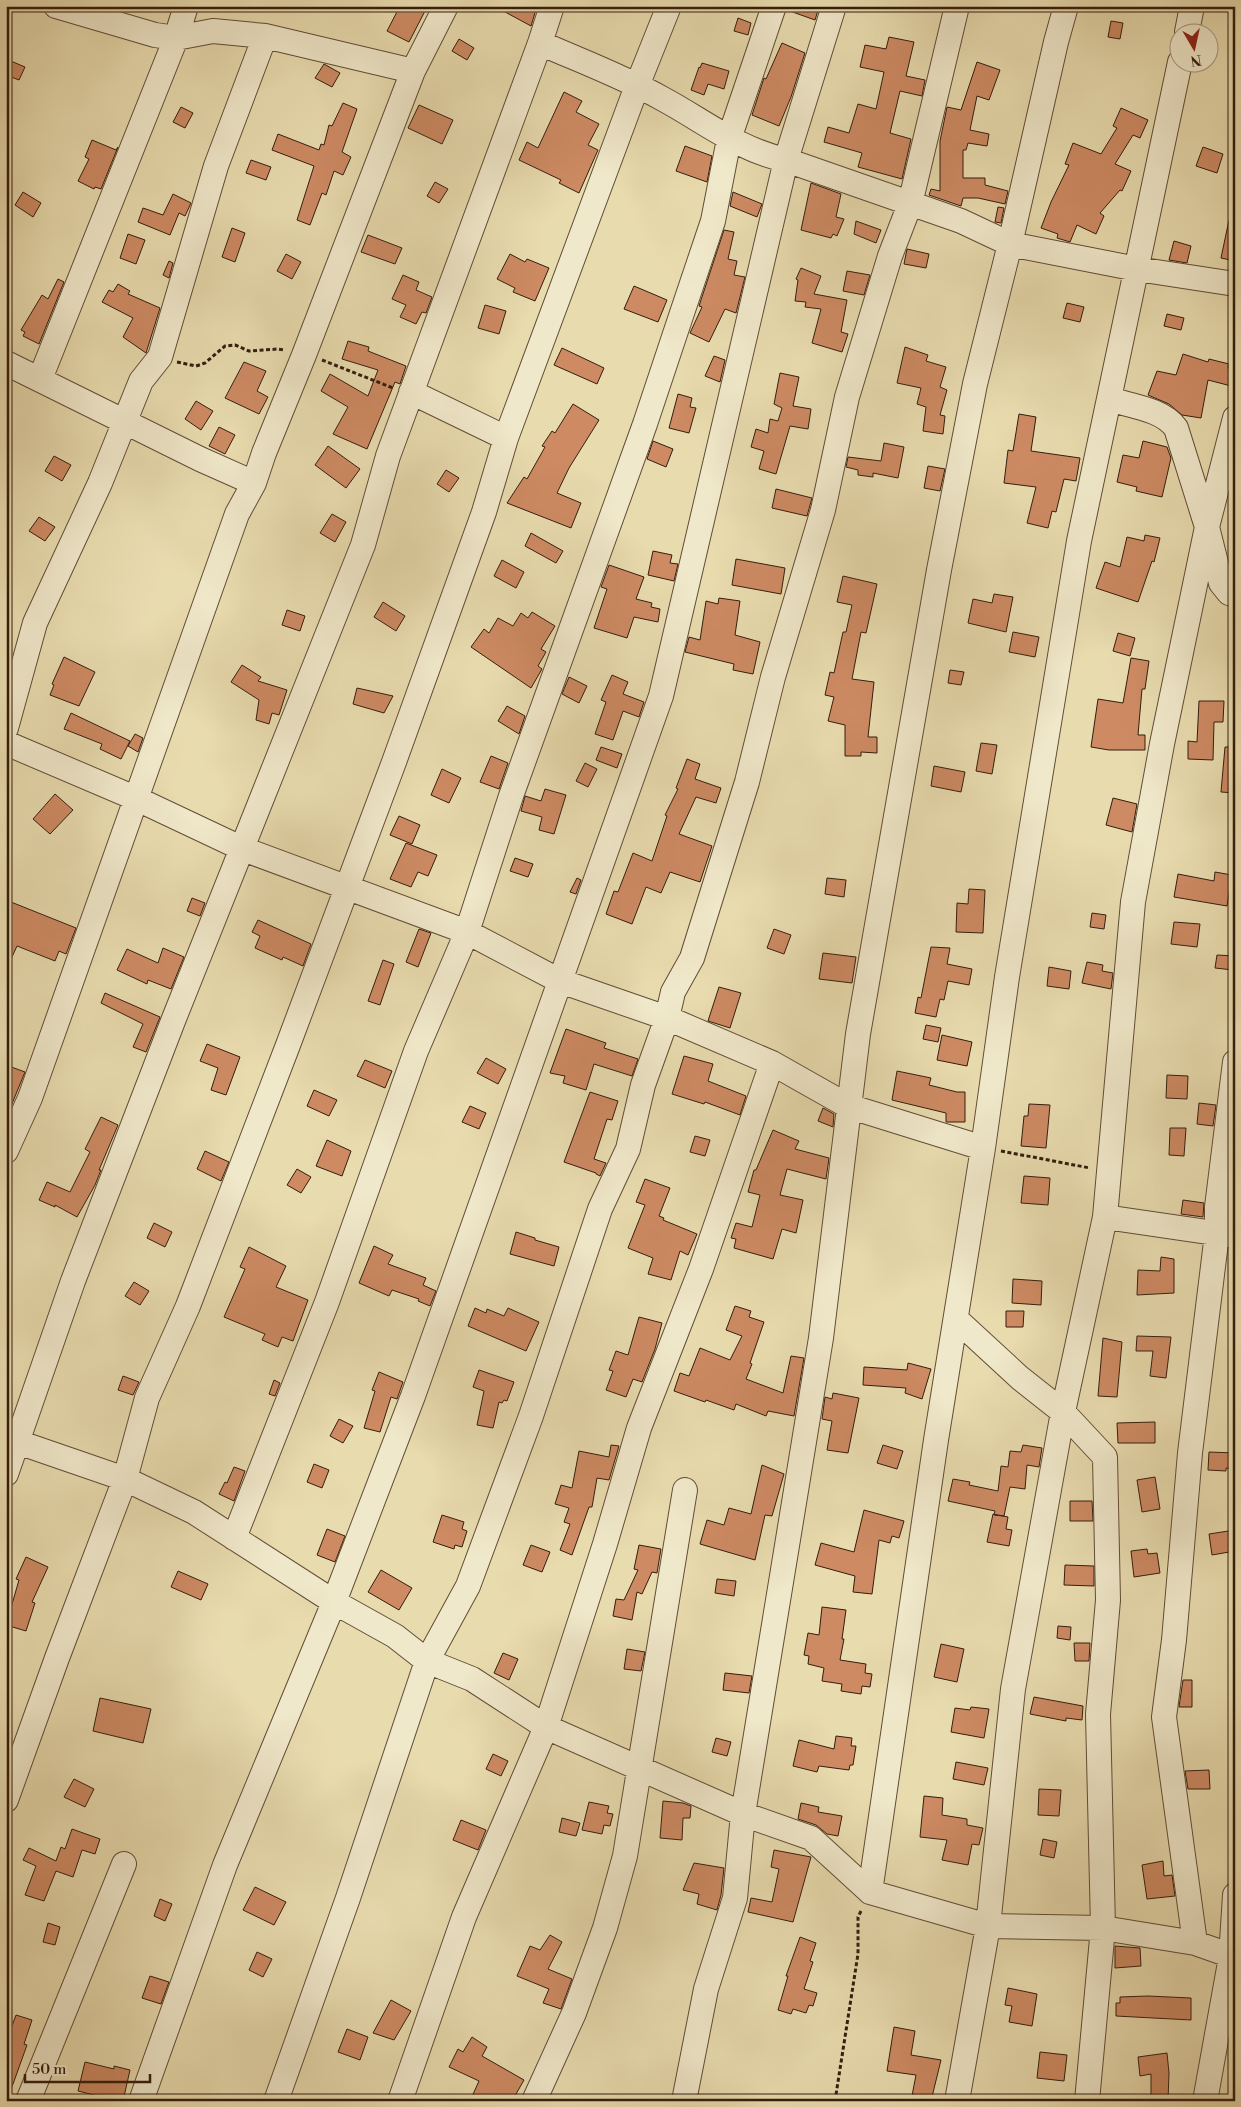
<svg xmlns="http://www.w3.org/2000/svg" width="1241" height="2107" font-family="'Libre Bodoni',serif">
  <rect width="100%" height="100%" fill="#e8dbae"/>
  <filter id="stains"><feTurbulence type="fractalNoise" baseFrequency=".004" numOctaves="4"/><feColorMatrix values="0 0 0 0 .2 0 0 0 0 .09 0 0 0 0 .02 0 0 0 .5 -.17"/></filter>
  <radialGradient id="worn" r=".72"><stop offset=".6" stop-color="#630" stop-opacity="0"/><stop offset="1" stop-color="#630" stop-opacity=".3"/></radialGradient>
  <path fill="#cd8a63" stroke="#341d0e" d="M400 6H416L425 11 409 42 387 31Z
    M494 6H537L531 26Z
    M787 6H816L819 7 815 20 787 10Z
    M738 18 751 23 748 35 734 31Z
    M1111 21 1123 23 1120 39 1108 37Z
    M889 37 914 42 906 76 925 80 922 96 900 91 890 133 911 139 902 179 858 167 862 153 824 142 828 127 849 133 858 104 876 109 884 72 860 67 865 45 886 49Z
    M459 39 474 48 467 60 452 51Z
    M782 43 805 53 791 97 779 126 752 115 764 78 766 79Z
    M6 59 25 67 19 80 6 75Z
    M977 62 1000 70 989 100 977 96 970 130 989 134 987 146 968 143 966 150H963V178H985V185L1008 191 1005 204 978 198H963L961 206 929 195 931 189 940 191V141L947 107 961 110Z
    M702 63 729 71 724 89 708 84 704 95 691 90 699 67 700 68Z
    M324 64 340 73 332 87 315 78Z
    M564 92 582 101 576 112 599 124 588 145 598 150 579 193 559 183 561 180 519 160 527 142 538 148Z
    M343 103 357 109 342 152 351 157 343 175 334 171 326 195 322 193 310 225 297 220 314 166 272 150 278 134 319 150 321 144 324 145 329 125 332 126Z
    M419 105 453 120 442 144 408 128Z
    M181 107 193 113 185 128 173 122Z
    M1121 108 1148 120 1140 138 1133 135 1115 164 1131 171 1122 191 1120 190 1100 213 1104 216 1096 234 1077 225 1070 242 1057 238 1058 234 1041 228 1051 202 1069 165 1065 164 1073 143 1101 154 1117 128 1113 126Z
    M92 140 116 150 118 147 101 189 95 187 94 189 78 181 89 159 85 157Z
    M685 146 712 156 707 182 676 171Z
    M1203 147 1223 154 1217 173 1196 166Z
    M251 160 271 167 266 180 246 173Z
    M435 182 448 189 439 203 427 196Z
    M811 183 841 194 836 217 844 219 837 236 833 234 831 238 801 230Z
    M23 192 41 203 33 217 15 205Z
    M733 192 762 204 757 217 730 206Z
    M173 194 191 203 185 216 179 213 170 235 138 222 143 208 163 215Z
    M998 207 1004 208 1001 223 995 222Z
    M1229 220H1235V261L1221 258Z
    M856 221 881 230 876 243 854 234Z
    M232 228 245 233 235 262 222 257Z
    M724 230 734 232 728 259 737 261 734 275 745 277 736 313 725 309 709 342 690 333 702 307 699 306Z
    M128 234 145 240 136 264 120 258Z
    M368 235 402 248 395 264 361 252Z
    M1174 241 1191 246 1187 263 1169 260Z
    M907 249 929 254 926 268 904 264Z
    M286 254 301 262 292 279 277 271Z
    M510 254 525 262 527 259 549 268 535 301 513 292 515 288 497 279Z
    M169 261 173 263 169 278 163 275Z
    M801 268 821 276 814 294 847 300 841 332 848 334 842 352 812 343 821 309 805 307 806 302 795 301 798 280 796 279Z
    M847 271 870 275 864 295 843 291Z
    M403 275 419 282 416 290 432 297 426 313 422 312 416 324 400 317 406 305 392 299Z
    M58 279 64 282 39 344 23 336 25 332 21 330 42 295 48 299Z
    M118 284 130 291 128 294 160 308 146 353 123 337 133 318 102 302 109 290 113 292Z
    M634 286 667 300 658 322 624 309Z
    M1067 303 1084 307 1080 322 1063 318Z
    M485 305 506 311 499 334 478 328Z
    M1167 314 1184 318 1181 330 1164 326Z
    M348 341 369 347 368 351 406 366 400 384 395 382 367 449 333 434 348 407 321 391 330 374 368 396 378 370 342 359Z
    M905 347 928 355 926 361 946 367 940 387 947 390 940 415 945 416 943 434 923 431 926 407 917 404 921 388 897 383Z
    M562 348 604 368 597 384 554 365Z
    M1183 354 1208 362 1209 359 1229 364 1228 368 1235 370V387L1208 380 1201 418 1182 415 1169 404 1148 395 1157 371 1176 375Z
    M714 356 725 360 720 382 705 376Z
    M244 362 266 371 257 391 268 397 259 414 225 398Z
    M780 373 799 377 793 406 811 409 808 429 790 426 776 474 759 469 764 451 751 447 756 429 768 433 770 419 778 421 782 408 774 404Z
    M678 394 692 398 690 407 696 408 689 433 669 428Z
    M196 401 213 411 201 430 185 419Z
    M573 404 599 420 569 468 557 493 581 503 571 528 507 503 524 477 527 479 545 447 542 446 552 431 555 433Z
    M1019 414 1036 417 1031 451 1080 458 1076 481 1064 479 1056 512 1052 511 1048 528 1027 523 1036 487 1004 483 1008 450 1013 451Z
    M219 427 235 435 225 454 209 446Z
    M653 441 673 449 666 467 647 459Z
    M1143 441 1167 447 1171 458 1162 497 1136 491 1137 487 1117 482 1123 455 1139 458Z
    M884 443 904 447 898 478 873 473V477L858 475V470L846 467 848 457 881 461Z
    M328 446 360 469 346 488 315 465Z
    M54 456 71 465 62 481 45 471Z
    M928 466 945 469 940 491 924 488Z
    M446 470 459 478 449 492 437 484Z
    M776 489 812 498 807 516 772 508Z
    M332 514 346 522 335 542 320 533Z
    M39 517 55 527 45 541 29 531Z
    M531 533 563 551 556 563 525 546Z
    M1145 535 1160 538 1154 562 1152 561 1138 602 1096 588 1105 562 1120 567 1127 537 1144 541Z
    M653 551 672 555 670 563 678 564 674 581 648 575Z
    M736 559 785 568 781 594 732 585Z
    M502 560 524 572 516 588 494 576Z
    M609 565 644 577 636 599 652 603 651 607 660 609 658 622 634 617 627 638 594 628 607 589 601 587Z
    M843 576 877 584 866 633 861 632 852 679 874 682 868 737H877V753L861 752V756H845V725L828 721 834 697 825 695 830 672 834 673 843 632H846L852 605 837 602Z
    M994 594 1013 597 1006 632 968 623 973 599 992 603Z
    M719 598 740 601 735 635 760 642 753 674 733 670 734 664 685 652 689 637 700 640 706 601 718 604Z
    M383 602 405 616 396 631 374 617Z
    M287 610 305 616 300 631 282 625Z
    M532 612 555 626 541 649 546 652 538 666 542 669 531 688 471 647 484 629 489 633 498 618 513 626 521 613 528 618Z
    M1013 632 1039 637 1035 657 1009 652Z
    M1118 633 1135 638 1130 656 1113 651Z
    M64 657 95 672 79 706 50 695 54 685 52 684Z
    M1131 658 1149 661 1145 689H1142L1138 735H1145V750H1109L1091 747 1098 699 1123 703Z
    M242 665 261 677 258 681 287 690 279 715 272 713 269 724 256 720 259 700 231 682Z
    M950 670 964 672 961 685 948 683Z
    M612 675 628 682 623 694 644 702 639 717 623 711 613 740 595 734 606 702 601 700Z
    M569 677 587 686 579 703 562 694Z
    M357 688 393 696 384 713 353 704Z
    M1199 701H1224L1223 722H1214L1213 760 1188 759V741L1197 742Z
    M507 706 525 716 519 734 498 721Z
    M71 713 130 741 121 759 100 749 102 744 64 729Z
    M135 734 143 738 138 752 128 746Z
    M981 743 997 745 992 774 976 771Z
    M601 747 622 754 617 768 596 760Z
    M1225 747H1235V793L1221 792Z
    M491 756 508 763 499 789 480 782Z
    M687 759 700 764 695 779 721 788 716 803 696 797 679 834 712 846 700 882 670 872 661 893 646 887 632 924 606 914 614 891 618 892 633 853 652 861 667 816 665 815 678 789 676 788Z
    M585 763 597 769 588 787 576 781Z
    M934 766 965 772 961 792 931 786Z
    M442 769 461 778 449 803 431 795Z
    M545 789 566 795 554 834 539 830 542 817 521 811 525 796 541 801Z
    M55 794 73 810 50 834 33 819Z
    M1113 798 1137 804 1132 832 1106 825Z
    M399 816 420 825 412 844 390 835Z
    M406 843 437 855 428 876 418 872 411 887 390 879Z
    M515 858 533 864 528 877 510 871Z
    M1215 872 1232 875 1227 906 1174 897 1178 874 1214 881Z
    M577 878 581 880 576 894 570 892Z
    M827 878 846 880 844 897 825 894Z
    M969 889 985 890 983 933 956 932 957 903 968 904Z
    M192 898 205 903 200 916 187 911Z
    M11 902 76 928 66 954 59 951 55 961 17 946 6 970V912Z
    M1092 913 1106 915 1104 929 1090 927Z
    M258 920 311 944 303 966 283 957 282 960 255 948 260 936 252 932Z
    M1174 922 1200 924 1197 947 1171 944Z
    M419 929 431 933 418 967 406 962Z
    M774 929 791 935 784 954 767 948Z
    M931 947 950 948 947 964 972 969 969 985 948 981 944 1000 940 999 936 1017 915 1013 918 997 921 998Z
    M163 948 184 957 171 989 148 980 147 984 117 970 127 949 158 963Z
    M823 953 856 957 852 983 819 979Z
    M1217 955 1235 956 1233 970 1215 968Z
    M383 960 394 964 380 1005 368 1001Z
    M1087 962 1103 965 1102 971 1113 973 1111 989 1082 983Z
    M1049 967 1071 971 1069 989 1047 986Z
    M719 987 741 993 730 1028 708 1021Z
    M105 993 160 1017 146 1052 133 1047 143 1024 101 1003Z
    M926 1025 941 1028 938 1042 923 1039Z
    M566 1029 606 1043 604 1048 638 1059 632 1076 594 1064 586 1090 563 1083 565 1076 550 1073Z
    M942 1035 972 1042 967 1066 937 1060Z
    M207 1044 240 1057 226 1095 211 1090 218 1068 200 1061Z
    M684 1056 713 1064 708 1081 746 1096 740 1115 705 1102 704 1104 672 1094Z
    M486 1058 506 1069 498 1084 477 1073Z
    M365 1060 392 1071 385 1088 357 1076Z
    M6 1065 25 1072 7 1116H6Z
    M897 1071 931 1078 929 1085 957 1092H965V1122H946V1113L892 1100Z
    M1167 1075 1188 1076 1187 1099 1166 1098Z
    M314 1090 337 1100 329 1116 307 1106Z
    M590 1092 618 1101 612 1120 607 1119 594 1159 606 1163 600 1176 596 1174V1173L564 1162Z
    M1199 1103 1216 1105 1213 1126 1197 1124Z
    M1029 1104 1050 1105 1046 1148 1021 1146 1024 1116H1028Z
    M470 1106 486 1113 479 1129 462 1122Z
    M823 1108 834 1114 833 1127 818 1121Z
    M101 1117 118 1125 99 1170H101L95 1185 77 1217 55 1205V1207L39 1200 47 1182 70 1192 90 1152 85 1149Z
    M1170 1128H1186L1184 1156 1169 1155Z
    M773 1130 799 1141 795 1149 829 1158 826 1179 787 1169 780 1195 803 1200 796 1233 782 1229 773 1259 734 1248 736 1239 731 1238 736 1223 752 1227 760 1195 748 1192 754 1170H756Z
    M695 1136 710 1140 705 1156 690 1152Z
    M327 1140 351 1151 342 1176 316 1166Z
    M205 1151 229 1162 221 1181 197 1169Z
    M297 1169 311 1177 301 1193 287 1185Z
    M1024 1176 1050 1178 1048 1205 1021 1203Z
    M645 1179 670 1188 659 1216 664 1218 663 1220 697 1234 688 1255 680 1251 671 1280 648 1274 653 1258 628 1248 645 1205 636 1202Z
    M1183 1200 1204 1203 1203 1217 1181 1214Z
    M154 1223 172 1232 165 1247 147 1238Z
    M516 1232 535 1238V1240L559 1247 554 1266 510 1254Z
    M374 1246 393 1255 388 1264 426 1278 423 1285 436 1291 430 1306 418 1301 419 1299 392 1290 389 1296 359 1283Z
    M249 1247 286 1266 276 1287 308 1300 293 1341 282 1337 278 1347 262 1340 265 1334 224 1317 245 1269 240 1267Z
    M1161 1257 1174 1259V1293L1137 1295 1138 1270 1160 1271Z
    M1013 1279 1042 1281 1041 1305 1012 1303Z
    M134 1282 149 1291 140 1305 125 1296Z
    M735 1306 751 1311 749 1317 764 1322 750 1363 752 1364 746 1379 783 1393 791 1356 804 1358 794 1416 768 1411 766 1416 736 1404 734 1410 706 1400 705 1402 674 1391 680 1373 689 1376 700 1348 730 1360 742 1336 726 1330Z
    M475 1308 486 1313 487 1309 504 1316 508 1308 539 1322 526 1351 468 1326Z
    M1006 1311H1024L1023 1327H1006Z
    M639 1317 662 1323 655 1349 642 1382 633 1379 626 1397 606 1390 613 1371 609 1370 616 1351 628 1355Z
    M1137 1336 1171 1337 1166 1378 1150 1376 1153 1351H1136Z
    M1103 1338 1122 1342 1117 1397 1098 1396Z
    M908 1363 931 1369 922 1399 905 1393 906 1388 863 1385 864 1367 907 1370Z
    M479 1370 514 1382 507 1401 504 1400 502 1403 499 1402 493 1428 477 1425 484 1391 473 1387Z
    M379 1372 403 1382 397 1399 391 1397 380 1432 364 1428 375 1391 372 1390Z
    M123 1376 139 1382 133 1395 118 1390Z
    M274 1380 280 1383 275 1396 269 1394Z
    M833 1393 859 1398 848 1453 827 1450 832 1421 822 1419 825 1397 832 1399Z
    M339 1419 353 1426 343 1443 330 1436Z
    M1155 1422V1443H1118L1117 1423Z
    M611 1445 619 1446 609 1480 597 1478 592 1507H589L572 1555 560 1550 570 1524 564 1522 569 1508 555 1504 561 1485 572 1488 579 1451 609 1457Z
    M883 1445 903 1451 897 1469 877 1463Z
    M1023 1445 1042 1448 1039 1467 1027 1465 1025 1489 1010 1487 1004 1516 994 1515 995 1511 948 1501 953 1479 970 1482 969 1485 998 1491 1001 1466 1008 1467 1010 1451 1021 1452Z
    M1209 1452 1235 1453V1469L1226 1468V1471L1208 1470Z
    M314 1464 329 1470 322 1488 307 1482Z
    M762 1465 784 1474 772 1516 765 1515 755 1560 700 1544 707 1520 724 1525 729 1508 751 1514Z
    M234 1467 245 1471 234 1501 219 1494 225 1482 227 1483Z
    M1155 1477 1160 1509 1142 1512 1137 1480Z
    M1070 1501H1092L1093 1521H1070Z
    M864 1510 904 1521 899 1538 892 1536 890 1543 879 1540 872 1594 853 1592 855 1576 815 1565 821 1543 854 1552Z
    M993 1514 1008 1517 1006 1529 1012 1530 1009 1546 987 1542Z
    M442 1515 464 1522 462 1529 467 1531 462 1547 455 1545 454 1549 433 1542Z
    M327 1529 345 1536 335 1562 317 1555Z
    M1235 1530V1551L1212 1555 1209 1534Z
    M531 1545 550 1552 542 1572 523 1565Z
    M639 1545 661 1549 657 1573 652 1572 642 1594 637 1592 632 1620 613 1616 616 1599 624 1600 638 1570 634 1569Z
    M1147 1549 1148 1554 1157 1553 1160 1573 1134 1577 1131 1551Z
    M26 1557 48 1567 32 1602 35 1603 26 1631 6 1625 19 1580 16 1579Z
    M1065 1565 1094 1566V1586L1064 1585Z
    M381 1570 412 1588 399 1610 368 1592Z
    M178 1571 208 1584 201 1600 171 1587Z
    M717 1579 736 1581 734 1596 715 1593Z
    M822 1607 846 1610 842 1639H844L840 1660 866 1664 865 1673 872 1674 870 1687 862 1686 861 1694 841 1691 842 1684 822 1681 824 1668 808 1664 809 1656 804 1655 808 1633 819 1635Z
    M1058 1626 1071 1627 1070 1640 1057 1638Z
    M1074 1643H1090L1089 1661H1075Z
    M941 1644 964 1649 957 1682 934 1677Z
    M627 1649 645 1652 641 1671 624 1669Z
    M503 1653 518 1659 509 1680 494 1673Z
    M725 1673 752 1676 749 1693 723 1690Z
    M1183 1680H1192V1707H1179Z
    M1034 1697 1083 1706 1082 1720 1066 1718V1721L1030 1714Z
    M100 1698 151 1709 143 1743 93 1731Z
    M971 1707 989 1709 984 1738 951 1732 955 1708 970 1710Z
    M836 1736 852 1738 851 1746H856L853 1765H850L849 1770 819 1766 817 1772 793 1766 799 1740 834 1749Z
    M716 1738 731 1742 727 1756 712 1752Z
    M493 1754 508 1761 501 1776 486 1769Z
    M956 1762 988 1768 984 1785 953 1779Z
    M1209 1770 1210 1789H1188L1185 1771Z
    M74 1779 94 1789 85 1807 64 1797Z
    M1039 1789 1061 1790 1059 1816 1038 1815Z
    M924 1796 943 1798 942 1815 967 1819V1825L983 1828 979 1845 972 1844 968 1865 942 1860 947 1840 920 1837Z
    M663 1801 683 1803 691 1806 690 1818H683L682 1840 660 1838Z
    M589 1802 609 1806 607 1813 613 1814 610 1826 604 1825 602 1834 582 1830Z
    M801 1803 819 1807 818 1812 842 1816 838 1836 827 1834 816 1825 798 1819Z
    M562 1818 580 1823 576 1836 559 1832Z
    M461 1820 486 1830 478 1850 453 1840Z
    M72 1829 100 1839 95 1854 82 1850 73 1877 56 1871 44 1901 25 1895 36 1866 23 1860 29 1848 56 1861 61 1847 65 1849Z
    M1043 1839 1057 1842 1054 1858 1040 1855Z
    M774 1850 811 1857 793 1922 748 1912 751 1898 772 1902 779 1869 771 1867Z
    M1163 1861 1164 1876 1172 1875 1175 1896 1147 1899 1142 1865Z
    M694 1863 724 1868 721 1895 717 1910 697 1904 699 1894 683 1890Z
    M255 1887 286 1902 274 1925 243 1910Z
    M160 1899 172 1904 165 1921 154 1916Z
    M48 1923 60 1927 55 1945 43 1942Z
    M550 1935 562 1942 548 1969 572 1979 561 2009 543 2003 549 1989 517 1976 530 1946 540 1950Z
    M800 1937 816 1943 810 1961 813 1962 804 1989 817 1993 813 2006 809 2005 806 2013 793 2009 791 2014 778 2010 788 1976H786Z
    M1115 1946 1140 1948 1141 1966 1115 1968Z
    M257 1952 272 1959 263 1977 249 1970Z
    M150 1976 169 1982 161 2004 142 1998Z
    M1008 1988 1037 1994 1032 2026 1009 2022 1012 2006 1005 2005Z
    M1148 1996 1191 1998V2020L1116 2016V2003H1120V1997Z
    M391 2000 411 2011 394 2040 373 2033Z
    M16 2015 32 2020 24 2044 27 2045 8 2098H6V2042Z
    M894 2027 915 2031 911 2055 941 2060 931 2101H911L916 2075 887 2071Z
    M347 2029 368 2037 360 2060 338 2052Z
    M472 2037 487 2047 482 2056 524 2080 512 2101H470L479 2081 449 2067 458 2049 463 2052Z
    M1040 2052 1067 2055 1064 2081 1037 2078Z
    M1167 2053 1169 2073 1168 2101H1151V2074L1140 2076 1138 2057Z
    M85 2062 114 2069V2066L130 2070 123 2101H101L102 2097 78 2091Z"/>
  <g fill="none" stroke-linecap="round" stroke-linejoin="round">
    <defs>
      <path id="minor" d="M56 6 155 35 176 38 213 31 265 36 413 71
        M1187 32 1192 6
        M540 43C581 61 624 77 663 99 704 121 739 150 786 160L961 221 1010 244 1137 269 1235 284
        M6 363 200 459 254 483
        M40 379 176 38 186 6
        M411 392 506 438
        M1109 399C1131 406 1162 409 1176 428L1207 527 1221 583 1229 593 1235 595
        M6 728 35 623 100 483 141 381 160 357 216 166 265 36
        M6 743 135 798 243 849 467 932 560 981 667 1018 772 1063 848 1106 983 1148
        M6 1151 30 1098 237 514 254 483 264 453 304 355 413 71 446 6
        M1105 1217 1235 1236
        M956 1319 1020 1378 1063 1412 1105 1457 1108 1600 1098 1714 1103 1928 1087 2101
        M6 1438 125 1479 194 1512 334 1602 395 1636 427 1661 472 1679 546 1727 743 1814 811 1838 870 1892 988 1926 1103 1928 1195 1943 1235 1957
        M6 1474 73 1281 173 1021 363 545 388 456 540 43 552 6
        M234 1538 327 1302 416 1051 467 932 511 796 645 424 680 319 713 221 729 139 774 6
        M6 1800 57 1658 125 1479 147 1398 188 1306 288 1045 394 762 484 512 506 438 637 86 669 6
        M870 1892 936 1440 983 1148 1007 977 1079 541 1180 62
        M1195 1943 1164 1717 1174 1640 1190 1453 1217 1234V1207L1235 1062
        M28 2101 124 1864
        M141 2101 225 1865 334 1602 413 1396 661 696 786 160 834 6
        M276 2101 348 1898 427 1661 468 1586 531 1416 600 1209 628 1149 643 1085 667 1018 673 992 692 958 747 782 773 677 823 510 847 397 890 256 910 204 957 6
        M400 2101 464 1917 546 1727 605 1544 639 1428 701 1269 772 1063
        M534 2101 574 2013 605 1928 625 1856 685 1490
        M684 2101 706 1989 735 1898 743 1814 821 1338 858 1034 939 570 975 384 1010 244 1056 42 1066 6
        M957 2101 988 1926 1013 1689 1063 1412 1105 1217 1133 902 1162 744 1207 527 1235 418
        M1205 2101 1231 1957 1235 1895"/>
    </defs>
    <use href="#minor" stroke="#614c36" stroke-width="26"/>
    <path stroke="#341d0e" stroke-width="3" stroke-dasharray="4 2.5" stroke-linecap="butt" d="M322 360 393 388
      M177 362 196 366 205 363 225 346 235 345 249 351 278 349 285 350
      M1001 1151 1090 1168
      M835 2101 858 1954V1917L862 1909"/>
    <use href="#minor" stroke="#f0e8ca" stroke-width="24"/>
  </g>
  <rect width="1241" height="2107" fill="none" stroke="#e8dbae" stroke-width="25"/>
  <rect x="8" y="8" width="1226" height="2092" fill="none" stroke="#341d0e" stroke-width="2.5"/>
  <rect x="12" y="12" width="1216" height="2082" fill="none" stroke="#341d0e"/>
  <g transform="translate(1194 48) rotate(171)"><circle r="24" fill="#f0e8ca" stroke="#a5977f"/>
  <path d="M0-4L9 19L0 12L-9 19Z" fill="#8f2418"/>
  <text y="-8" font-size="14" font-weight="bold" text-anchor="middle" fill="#341d0e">N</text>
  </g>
  <path d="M25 2074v8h125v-8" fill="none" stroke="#341d0e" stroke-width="2.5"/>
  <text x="32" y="2074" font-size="15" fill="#341d0e" stroke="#f0e8ca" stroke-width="4" paint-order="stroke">50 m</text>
  <rect width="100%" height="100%" filter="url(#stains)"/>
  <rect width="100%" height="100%" fill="url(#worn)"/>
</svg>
